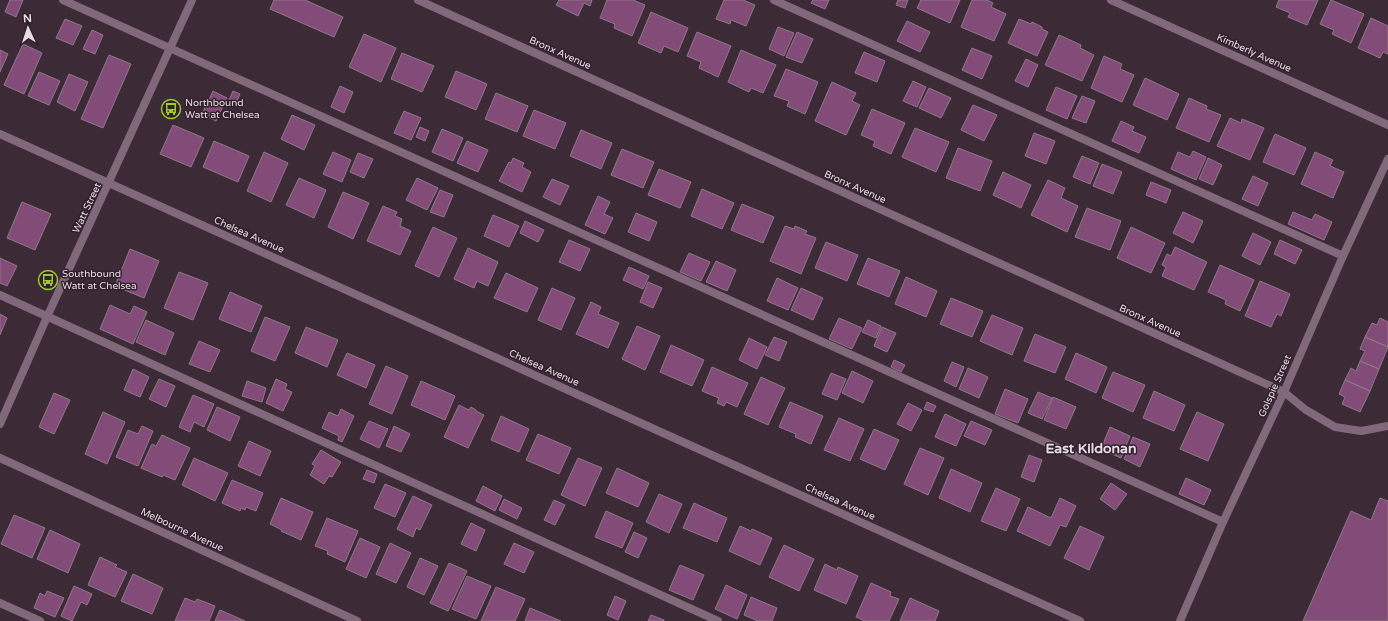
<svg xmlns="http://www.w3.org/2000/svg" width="1388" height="621" font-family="'Varela Round',sans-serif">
  <rect width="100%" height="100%" fill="#3c2a37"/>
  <path fill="#834b77" stroke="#8e7989" d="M10 0H23L16 17 5 12Z
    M274 0H305L343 17 334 37 270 9Z
    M559 0H592L590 6 584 3 578 16 556 5Z
    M607 0H633L645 5 632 36 614 28 615 24 600 18Z
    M724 0H743L755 5 746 26 731 20 730 24 716 19Z
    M813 0H829L825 9 811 3Z
    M898 0H908L905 8 896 5Z
    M921 0H960L950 23 917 8Z
    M972 0H987L993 3 991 7 1006 14 994 41 961 27Z
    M1279 0H1318L1307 25 1288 17 1290 13 1276 7Z
    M1331 0 1364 14 1351 43 1332 34 1334 30 1320 24Z
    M651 12 688 28 678 52 664 46 661 53 638 43Z
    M1371 18 1388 26V54L1383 52 1380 58 1358 48Z
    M65 19 82 26 73 45 56 38Z
    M1019 19 1031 24 1032 22 1042 27V29L1048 32 1037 56 1008 43Z
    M907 21 930 32 920 52 897 41Z
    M778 27 794 33 784 56 769 49Z
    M92 30 103 35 95 54 83 49Z
    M697 32 731 46 718 77 699 68 701 62 687 56Z
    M797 32 813 39 802 63 786 57Z
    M364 34 396 48 381 82 349 67Z
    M1059 35 1081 45 1080 48 1094 55 1082 81 1045 65Z
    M23 44 42 53 24 94 4 85Z
    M972 48 992 56 982 79 962 70Z
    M0 50 8 54 0 72Z
    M741 50 776 65 763 93 751 88 749 92 728 82Z
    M864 52 885 61 877 82 855 73Z
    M402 53 434 66 422 92 391 79Z
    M109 55 131 64 103 128 81 119Z
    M1104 56 1122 64 1120 69 1134 75 1122 102 1091 88Z
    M1026 59 1038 65 1028 87 1015 81Z
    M786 69 818 82 805 114 787 106 789 101 774 96Z
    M456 71 487 84 476 110 445 97Z
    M39 72 60 81 49 105 28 96Z
    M69 74 88 82 75 111 57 102Z
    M1145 78 1179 94 1167 120 1133 105Z
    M913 81 926 87 917 107 903 101Z
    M832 82 856 93 852 101 860 105 846 135 815 121Z
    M340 86 353 92 344 113 331 107Z
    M1056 87 1077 96 1067 119 1046 110Z
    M929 88 951 98 941 118 919 108Z
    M213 91 227 98 216 121 202 114Z
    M233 91 240 94 236 103 229 100Z
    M496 93 528 106 517 132 485 119Z
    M1082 96 1095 101 1086 123 1072 118Z
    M1189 98 1207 106 1206 109 1221 115 1209 142 1176 128Z
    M973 105 997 115 984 141 961 130Z
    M872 109 905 123 891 154 873 146 875 141 861 135Z
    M534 110 566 123 555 149 523 136Z
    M404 111 421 118 411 140 394 133Z
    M292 115 315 125 304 150 281 139Z
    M1230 118 1241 123 1242 119 1264 128 1250 160 1217 146Z
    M1121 121 1134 127 1132 131 1146 137 1139 153 1112 141Z
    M173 125 204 138 191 167 160 154Z
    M420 127 429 131 425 141 416 137Z
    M915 128 949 142 936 172 902 157Z
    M442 129 463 138 453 161 432 152Z
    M581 130 612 143 601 169 570 156Z
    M1034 133 1055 141 1046 164 1025 156Z
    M1275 134 1306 148 1294 175 1263 162Z
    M214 141 249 156 238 182 203 167Z
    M467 141 488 150 478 172 457 163Z
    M958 148 992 161 980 191 946 178Z
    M622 149 654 162 643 188 611 175Z
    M1193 151 1206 157 1196 180 1171 169 1178 152 1190 157Z
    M264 152 288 163 271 202 247 191Z
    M333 152 351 160 342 182 323 174Z
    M1315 152 1333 160 1330 166 1344 172 1333 198 1301 184Z
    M358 153 373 159 364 178 350 172Z
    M1082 156 1099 163 1090 184 1073 177Z
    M513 158 524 163 522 167 531 172 522 192 499 181 509 162 511 163Z
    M1208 158 1222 165 1213 185 1199 179Z
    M1102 164 1122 172 1113 194 1093 186Z
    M659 169 691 182 680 208 648 195Z
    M1003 172 1031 185 1021 208 993 195Z
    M1253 176 1268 183 1258 206 1242 199Z
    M299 178 326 190 314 218 286 205Z
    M417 178 438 188 427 210 406 200Z
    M552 179 569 186 560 205 543 197Z
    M1048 180 1065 188 1061 198 1078 206 1067 232 1031 215Z
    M1151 182 1171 190 1166 203 1146 195Z
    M702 189 734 203 722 229 691 216Z
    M440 190 453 195 444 217 430 212Z
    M343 192 369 203 353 239 328 227Z
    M598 196 610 202 604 214 613 218 605 234 585 225Z
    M22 202 51 214 35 250 7 238Z
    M742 204 774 217 763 243 731 230Z
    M383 206 397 212 395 216 402 219 400 226 411 231 400 255 367 241Z
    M1087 208 1121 221 1110 250 1075 237Z
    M1183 212 1203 221 1193 243 1173 233Z
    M1293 212 1312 220 1315 214 1332 222 1324 240 1288 224Z
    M636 213 657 222 649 241 628 232Z
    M493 215 519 226 509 247 484 236Z
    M525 221 544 230 538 242 520 233Z
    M785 226 794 229 795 226 807 231 805 234 816 238 801 274 770 261Z
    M433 227 457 238 439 277 415 266Z
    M1131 227 1165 243 1151 273 1117 258Z
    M1253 233 1271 242 1260 265 1242 256Z
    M569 240 590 249 580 271 559 262Z
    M1280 240 1302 250 1295 264 1274 254Z
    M826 242 858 255 847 281 815 268Z
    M1175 247 1207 262 1194 290 1162 276 1166 267 1162 265 1167 254 1171 256Z
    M468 248 498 262 488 286 477 281 474 288 454 279Z
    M130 249 159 261 144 298 115 286Z
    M689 253 710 262 701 281 680 272Z
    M0 258 17 266 7 286 0 283Z
    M868 258 900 271 889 297 857 284Z
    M716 261 736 270 727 291 706 282Z
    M1220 265 1254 280 1240 311 1225 304 1226 300 1208 292Z
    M629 267 649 276 643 289 623 280Z
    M179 272 208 283 193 320 164 308Z
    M506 273 538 288 527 312 494 298Z
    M906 277 937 291 926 317 895 304Z
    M777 278 798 288 788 310 767 301Z
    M1260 281 1290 294 1281 316 1277 314 1271 327 1245 316Z
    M648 282 662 288 653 308 640 302Z
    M552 288 575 298 561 330 538 320Z
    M801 288 823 298 813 320 791 310Z
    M230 292 262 306 251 332 219 319Z
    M951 298 983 311 972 337 940 324Z
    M591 302 601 307 598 314 619 323 608 348 576 334Z
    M110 305 130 314 134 306 147 312 133 344 100 329Z
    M0 314 7 318 0 335Z
    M992 315 1023 328 1012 355 980 341Z
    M265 317 290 327 275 361 251 351Z
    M839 318 862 328 852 349 829 339Z
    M1380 318 1388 322V347L1365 337 1372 323 1377 325Z
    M146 320 174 333 165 355 136 342Z
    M868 320 881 326 876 338 862 332Z
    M637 326 660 336 645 370 622 359Z
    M306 327 338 340 327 367 295 353Z
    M882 327 896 333 887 352 874 346Z
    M1035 334 1066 347 1055 373 1024 361Z
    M774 337 787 342 779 361 765 355Z
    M1365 337 1388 347 1379 369 1360 361 1365 351 1360 349Z
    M749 338 767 347 757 369 739 360Z
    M199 341 220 350 210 372 189 364Z
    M671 345 704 360 692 386 660 372Z
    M347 353 375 365 366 388 337 375Z
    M1076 353 1107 367 1096 393 1065 379Z
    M894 360 905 365 901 372 891 367Z
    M1360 361 1379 369 1370 391 1345 380 1351 368 1356 371Z
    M952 362 964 367 956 387 944 381Z
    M386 366 408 376 392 414 369 404Z
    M712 367 748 383 737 407 726 402 724 406 717 403 719 398 702 391Z
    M968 368 988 377 979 398 959 389Z
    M133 369 149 377 140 397 124 390Z
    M852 371 873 381 863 403 842 393Z
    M1113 372 1145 385 1133 412 1102 398Z
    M831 373 846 379 837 400 822 394Z
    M761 377 785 388 768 425 744 414Z
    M159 379 175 386 166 407 149 399Z
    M276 379 287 384 285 389 292 392 283 411 266 403Z
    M1345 380 1370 391 1360 412 1342 404 1345 397 1339 394Z
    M247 381 266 388 262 402 242 396Z
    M421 381 455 396 445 420 411 405Z
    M1005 389 1028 399 1018 423 995 414Z
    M1154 391 1185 405 1174 431 1143 418Z
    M1038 392 1052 398 1042 419 1028 413Z
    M54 393 70 400 54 434 39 427Z
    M193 395 214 404 204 427 194 422 190 432 179 427Z
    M1053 397 1076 407 1066 429 1044 420Z
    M790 402 823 416 811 444 795 437 796 434 779 427Z
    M927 402 936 406 933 412 924 409Z
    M908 403 922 410 911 431 897 424Z
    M459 405 469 410 471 407 476 410V411L484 415 468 448 444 437Z
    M217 407 240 417 230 441 207 430Z
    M341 409 354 416 342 442 338 440 339 436 322 428 329 412 338 416Z
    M103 412 125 422 107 464 85 454Z
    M1197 412 1224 424 1208 461 1180 449Z
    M945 414 966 424 956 446 935 437Z
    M501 416 529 429 519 452 491 440Z
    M839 418 864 429 850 461 824 450Z
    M369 421 388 429 379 448 360 439Z
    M971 421 992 430 985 445 964 436Z
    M142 426 153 431 138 466 116 457 128 430 138 434Z
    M394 426 410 434 401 452 386 446Z
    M1110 427 1130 436 1121 458 1101 449Z
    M874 429 899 440 885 470 860 459Z
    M538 434 571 448 559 474 526 460Z
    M162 435 190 448 175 480 163 475 162 477 141 468 152 444 156 446Z
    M1133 437 1150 444 1140 467 1124 459Z
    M249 441 271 451 260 476 238 466Z
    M920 448 944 458 928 495 904 484Z
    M321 450 341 462 332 477 329 476 324 484 310 475 315 466 312 464Z
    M1029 455 1042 460 1034 482 1021 477Z
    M194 458 228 473 215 501 182 485Z
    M578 458 602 468 585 506 561 495Z
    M617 468 649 483 638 507 606 493Z
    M951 469 982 483 970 512 939 498Z
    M367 470 377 474 374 483 363 479Z
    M1186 478 1211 490 1204 505 1179 494Z
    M232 480 263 493 256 511 246 507 245 510 241 508 240 511 222 503Z
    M1111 483 1127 494 1115 510 1100 499Z
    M385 484 406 493 395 517 374 508Z
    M483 486 502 496 495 511 476 501Z
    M996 488 1020 499 1006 531 981 521Z
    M659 494 682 504 669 533 646 522Z
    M413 496 432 505 420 530 416 528 413 537 397 529Z
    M281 498 313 512 301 540 281 531 282 530 270 524Z
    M1060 498 1076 506 1066 527 1060 525 1050 546 1017 531 1028 507 1051 518Z
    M1380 498 1388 501V621H1303L1351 511 1371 520Z
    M504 499 522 508 517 519 499 510Z
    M554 500 565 505 555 525 544 520Z
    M694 503 727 518 717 542 683 528Z
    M606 511 633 523 622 548 595 537Z
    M14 515 45 528 32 558 1 544Z
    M327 518 358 531 345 562 327 554 328 551 315 546Z
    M471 523 485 530 476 551 461 544Z
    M740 526 751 531 752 529 772 538 760 565 729 551Z
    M1080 526 1104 537 1089 570 1064 558Z
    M50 530 80 544 68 573 37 559Z
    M634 532 647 538 638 558 625 552Z
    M360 538 380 547 366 578 346 569Z
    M390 543 411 553 396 583 376 574Z
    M514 543 534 552 524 573 504 564Z
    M784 545 814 559 799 591 769 577Z
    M100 557 117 565 115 567 127 572 115 597 88 585Z
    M420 558 438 566 424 595 407 587Z
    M449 563 467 571 448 611 430 603Z
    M825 564 837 570 838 567 858 576 846 604 814 590Z
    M680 565 704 575 693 600 669 590Z
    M133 574 163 588 152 614 121 601Z
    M467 576 491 586 476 619 452 609Z
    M871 583 891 592 890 596 899 599 889 621H865L856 617Z
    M726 585 747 595 737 619 715 609Z
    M74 586 92 594 87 605 81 602 72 621 61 616Z
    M496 587 525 599 515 621H481Z
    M47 591 64 598 55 617 34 608 40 593 45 596Z
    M615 596 626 601 618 620 607 615Z
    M751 597 777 608 772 621H758L744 615Z
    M185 598 195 602 197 599 215 606 209 621H175Z
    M910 598 939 611 935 621H900Z
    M530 608 561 621H525Z
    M220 610 245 621H215Z
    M651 615 664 620V621H648Z"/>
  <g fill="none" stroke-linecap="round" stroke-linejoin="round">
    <path stroke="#82687b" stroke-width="8" d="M63 0 1223 522
      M774 0 1343 256
      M0 295 718 621
      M1284 392 1306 410 1335 427 1361 431 1388 426
      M0 603 40 621"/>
    <path stroke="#82687b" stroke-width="8" d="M418 0 1284 392
      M0 134 1080 621
      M0 458 357 621
      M1180 621 1223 522 1284 392 1343 256 1388 159"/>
    <path stroke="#82687b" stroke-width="8" d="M1111 0 1388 125
      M0 424 47 317 192 0"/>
  </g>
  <defs>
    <symbol id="bus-ring" viewBox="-11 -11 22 22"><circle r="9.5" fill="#31202d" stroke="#9dca30" stroke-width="1.5"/><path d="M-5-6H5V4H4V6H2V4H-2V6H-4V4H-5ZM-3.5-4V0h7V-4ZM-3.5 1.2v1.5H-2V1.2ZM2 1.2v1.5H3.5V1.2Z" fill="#9dca30"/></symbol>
  </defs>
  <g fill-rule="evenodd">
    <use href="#bus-ring" x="160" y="98" width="22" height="22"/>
    <use href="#bus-ring" x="37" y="269" width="22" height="22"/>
  </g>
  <g text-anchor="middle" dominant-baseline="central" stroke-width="3" stroke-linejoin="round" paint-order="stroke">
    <g font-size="10" fill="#e8dce5" stroke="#31202d">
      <text transform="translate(560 53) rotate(24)">Bronx Avenue</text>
      <text transform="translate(1254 53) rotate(24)">Kimberly Avenue</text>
      <text transform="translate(855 187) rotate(24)">Bronx Avenue</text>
      <text transform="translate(87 208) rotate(-65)">Watt Street</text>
      <text transform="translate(249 235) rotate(24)">Chelsea Avenue</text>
      <text transform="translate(1150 321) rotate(24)">Bronx Avenue</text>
      <text transform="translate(544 368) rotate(24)">Chelsea Avenue</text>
      <text transform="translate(1275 386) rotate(-66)">Golspie Street</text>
      <text transform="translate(840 502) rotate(24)">Chelsea Avenue</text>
      <text transform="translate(182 530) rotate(25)">Melbourne Avenue</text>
    </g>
    <g font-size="10" fill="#e8dce5" stroke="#31202d" text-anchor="start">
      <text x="185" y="103">Northbound<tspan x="185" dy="12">Watt at Chelsea</tspan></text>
      <text x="62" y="274">Southbound<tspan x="62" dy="12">Watt at Chelsea</tspan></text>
    </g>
    <g font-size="14" font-weight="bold" fill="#e8dce5" stroke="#31202d">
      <text x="1091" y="448">East Kildonan</text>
    </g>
  </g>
  <g transform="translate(28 28) rotate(357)" stroke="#31202d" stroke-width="3" paint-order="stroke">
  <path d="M0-3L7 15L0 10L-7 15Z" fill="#e8dce5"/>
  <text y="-6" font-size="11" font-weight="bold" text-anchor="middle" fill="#e8dce5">N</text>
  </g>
</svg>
